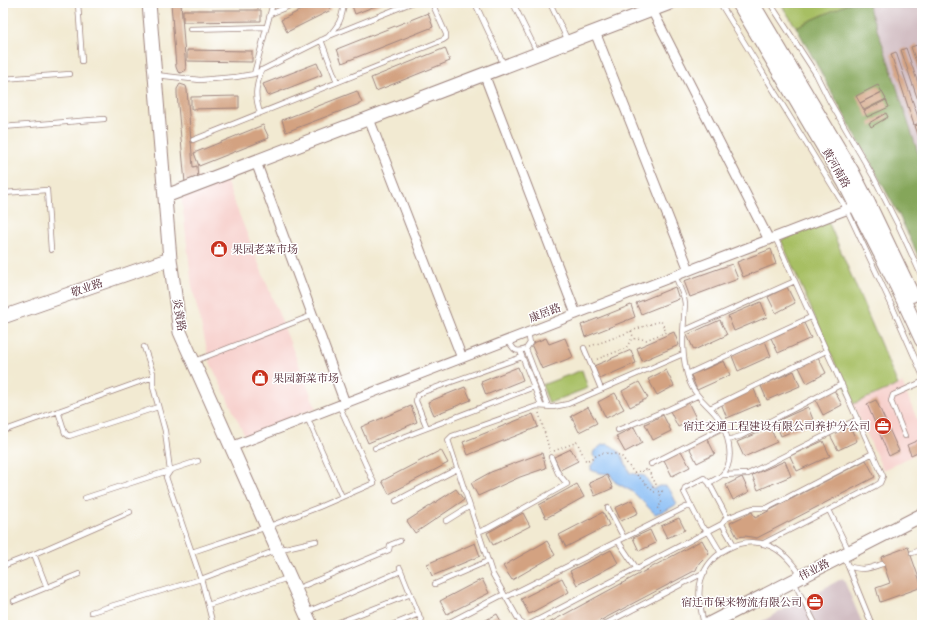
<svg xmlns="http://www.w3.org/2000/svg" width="925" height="628" font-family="'IM FELL Great Primer','Noto Serif SC',serif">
  <rect width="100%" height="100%" fill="#fff"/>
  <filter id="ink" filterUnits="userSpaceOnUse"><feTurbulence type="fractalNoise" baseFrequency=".025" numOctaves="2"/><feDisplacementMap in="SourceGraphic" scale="8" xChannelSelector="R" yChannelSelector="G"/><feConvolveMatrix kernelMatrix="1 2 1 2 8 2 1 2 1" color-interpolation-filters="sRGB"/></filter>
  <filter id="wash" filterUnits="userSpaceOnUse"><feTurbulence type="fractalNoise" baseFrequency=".012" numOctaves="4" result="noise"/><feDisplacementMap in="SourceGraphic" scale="16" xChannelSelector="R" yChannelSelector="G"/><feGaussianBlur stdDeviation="0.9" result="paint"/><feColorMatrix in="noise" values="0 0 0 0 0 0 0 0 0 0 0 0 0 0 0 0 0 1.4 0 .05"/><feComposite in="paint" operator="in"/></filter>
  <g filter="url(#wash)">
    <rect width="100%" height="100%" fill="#f2ead2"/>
    <path fill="#f7d0cc" d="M224 176 316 408 245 436 210 362 192 286 181 193Z
      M902 383 922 431V451L883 470 853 404Z"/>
    <path fill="#d2bec3" d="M867 3H922V165L884 48Z
      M843 578 863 625H755Z"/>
    <path fill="#a7bf64" stroke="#786f48" d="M780 3H850L796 27Z
      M828 221 898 385 853 404 781 240Z
      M582 370 588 388 549 403 542 385Z"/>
    <path fill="#85a65a" stroke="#686242" d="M850 3H867L884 48 922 165V264L899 215 796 27Z"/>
    <path fill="#85bbf4" stroke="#686d90" d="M607 444C621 448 624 461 630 473L645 476 653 489 659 486H666L670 490 677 504 667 510 655 514 633 492 615 482 610 474 599 473 591 470V466L596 459 593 455 594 451 602 445Z"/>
    <g id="blocks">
      <path fill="#d3a281" d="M171 3H181L186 70 181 73 178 72 176 67Z
        M315 3H327L331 10 287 32 281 20Z
        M351 3H383L355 14Z
        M183 10H261V21L183 22Z
        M428 13 433 27 342 63 337 49Z
        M917 45 922 61V79L911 47Z
        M445 48 450 61 376 91 371 78Z
        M906 48 922 95V112L901 50Z
        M187 50 252 51V62L187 61Z
        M896 52 920 123 914 125 891 54Z
        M317 63 322 75 268 96 263 84Z
        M180 84 186 86 187 90 193 167 197 166 198 179 185 183 177 94V89Z
        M878 85 882 92 860 103 856 96Z
        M357 91 362 103 286 132 282 120Z
        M882 92 886 99 864 110 860 103Z
        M239 96V108L191 109V97Z
        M886 100 889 107 867 117 864 111Z
        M886 113 888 117 871 127 869 123Z
        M921 124 922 128V145L915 126Z
        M263 125 269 138 199 166 194 153Z
        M771 249 776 264 743 277 737 262Z
        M732 264 738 279 690 297 684 281Z
        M675 287 679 299 641 314 636 303Z
        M787 287 795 303 776 313 768 297Z
        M761 302 767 317 734 331 728 316Z
        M631 305 635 317 585 337 581 325Z
        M720 320 727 335 694 350 687 335Z
        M804 323 811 338 778 353 771 338Z
        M674 332 679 345 642 361 637 348Z
        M546 338 549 344 565 338 573 357 542 369 531 344Z
        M765 341 771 356 738 371 732 356Z
        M631 350 636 363 599 379 594 366Z
        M818 357 826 373 807 383 799 367Z
        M724 361 730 375 697 390 691 375Z
        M518 367 523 380 486 395 481 382Z
        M666 370 674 386 657 395 648 379Z
        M794 371 800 386 767 400 761 386Z
        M639 382 648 398 630 407 622 391Z
        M465 387 471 400 434 415 428 402Z
        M754 389 760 404 727 418 721 403Z
        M834 390 842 405 823 415 815 399Z
        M615 393 624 409 606 418 598 402Z
        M876 400 899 451 889 456 867 404Z
        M688 402 696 418 678 427 670 411Z
        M411 406 417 422 368 443 361 427Z
        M588 407 597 423 579 432 571 416Z
        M808 407 814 422 781 436 775 422Z
        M533 414 538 427 468 455 463 442Z
        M663 415 671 431 653 440 645 424Z
        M849 425 857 441 838 450 830 435Z
        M634 427 642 443 625 452 616 436Z
        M770 428 777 442 744 457 737 442Z
        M707 438 715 454 697 463 689 447Z
        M921 439 922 450 911 455 907 445Z
        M823 441 830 456 797 471 790 456Z
        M571 449 578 461 560 470 554 457Z
        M441 450 448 463 389 494 382 481Z
        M681 451 690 467 672 476 664 460Z
        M542 453 546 468 520 477 478 496 471 483 491 472Z
        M866 460 875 477 757 538 745 536 737 537 730 523 752 512 755 518Z
        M785 461 791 476 758 490 752 475Z
        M607 475 613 488 595 496 589 483Z
        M742 477 749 492 733 500 726 485Z
        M577 484 584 497 546 518 539 505Z
        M456 489 464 500 415 533 407 521Z
        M632 500 638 513 621 521 615 508Z
        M603 512 609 525 566 547 559 535Z
        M523 513 530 526 493 545 487 533Z
        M679 518 685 530 667 538 661 526Z
        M650 530 656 543 639 551 633 538Z
        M702 540 709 553 699 563 696 570 592 625H545Z
        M547 541 555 555 512 580 503 566Z
        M475 543 480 556 432 576 427 564Z
        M908 547 922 587 880 602 876 588 890 583 881 557Z
        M611 550 618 563 577 585 570 571Z
        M562 578 569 592 529 614 521 599Z
        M482 579 489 593 447 614 440 601Z
        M497 614 503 625H477Z"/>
    </g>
  </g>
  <g filter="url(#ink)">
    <use href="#blocks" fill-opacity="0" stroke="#9e847e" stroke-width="1"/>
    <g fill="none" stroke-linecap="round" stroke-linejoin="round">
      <defs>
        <path id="lane" d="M78 3 82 61
          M475 3 504 65
          M513 3 537 52
          M550 3 568 41
          M720 3 847 210 892 306 922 374
          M770 3 816 74 829 100 873 176 900 229 922 277
          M270 14 297 3
          M190 29 266 27
          M329 36 411 3
          M321 40 337 82
          M254 74 273 3
          M156 75 200 80 236 77 254 74 328 37C339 25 342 19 344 3
          M3 79 70 74
          M260 113C254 94 256 89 261 70
          M3 127 104 119
          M193 140 443 40 446 38V34L432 3
          M3 193 47 190 51 250
          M683 331 795 281
          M508 340C514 350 515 353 526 349L530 343 528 332
          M144 347 153 373V387L165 431 170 471 166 477 202 582 213 625
          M584 348 601 389
          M526 349 548 406
          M520 351 541 405
          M195 361 313 315
          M687 374 811 317
          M710 408 826 351
          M58 411 65 433 69 436 158 407
          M307 417 342 497
          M427 428 416 401 417 396 423 392 522 357
          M618 430 669 409 697 396
          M3 431 153 377
          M905 436 891 401 893 395 922 382
          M728 440 741 436 842 384
          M375 448 534 387
          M651 464 724 427
          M722 475 748 474 858 419
          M709 483 704 478 685 488 684 492 702 527 708 531 721 553
          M85 498 198 461
          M396 501 457 469
          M608 508 624 538
          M829 510 849 551
          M725 519 747 510 754 508H767L873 453
          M446 521 470 506
          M722 524 734 545
          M478 532 488 528 567 484 558 473 551 457
          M618 541 637 569
          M762 544 875 486 880 483 883 476 775 237
          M192 552 267 527 319 507 374 483 339 405
          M912 553 918 551 922 545
          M34 554 47 588
          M844 557 848 566C863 571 867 569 882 564
          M3 566 34 554 130 512
          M848 566 872 625
          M400 568 423 625
          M794 582 816 625
          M435 584 488 561
          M296 589 389 550 390 545 400 541
          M506 597 686 507H692
          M14 601 79 574
          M208 605 288 578
          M91 612 201 579 277 550 316 541
          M307 612 401 571
          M448 623 504 594
          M332 625 411 594
          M392 625 419 614
          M525 625 520 622 492 573 448 440 452 436 537 406 553 407 568 404 683 354
          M528 625 722 524 727 517 709 483C713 480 719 478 722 475 737 460 727 429 716 415 707 404 695 396 690 383 680 357 683 331 685 304L684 298 675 275
          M603 625 705 572
          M704 625C701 610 697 594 701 580 710 551 743 535 770 546 784 552 792 563 801 575"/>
        <path id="street" d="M652 10 769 240
          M595 32 689 270
          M484 74 576 314
          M369 119 462 358
          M256 162 345 403
          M231 447 861 204"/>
        <path id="secondary" d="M149 3 170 259 180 332 311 625
          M166 196 670 3
          M3 317 170 259
          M707 625 922 515"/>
        <path id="primary" d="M739 3 845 183 897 286 922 340
          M752 3 851 170 868 203 912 295"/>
      </defs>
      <use href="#lane" stroke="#9e847e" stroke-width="6"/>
      <use href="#street" stroke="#9e847e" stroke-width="11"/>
      <use href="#secondary" stroke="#9e847e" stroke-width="15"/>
      <use href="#primary" stroke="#9e847e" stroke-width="16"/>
      <path stroke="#9e847e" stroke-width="1.5" stroke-dasharray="1 3" stroke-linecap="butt" d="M631 331 634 339
        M590 346C614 339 636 328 661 321L666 332 646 340 637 338 631 340 626 348 595 360
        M539 413 550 452
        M554 451 577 442 586 461 602 453 617 454 622 457 632 470 654 492 662 491 659 498 662 503 658 507 661 513
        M648 470 656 484 651 489
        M634 472 644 471 647 469"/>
      <use href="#lane" stroke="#fff" stroke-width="4.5"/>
      <use href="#street" stroke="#fff" stroke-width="9"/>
      <use href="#secondary" stroke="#fff" stroke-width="13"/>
      <use href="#primary" stroke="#fff" stroke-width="14"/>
    </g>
  </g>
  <defs>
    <symbol id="shop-disc" viewBox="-11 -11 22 22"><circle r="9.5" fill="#c8321e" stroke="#fff"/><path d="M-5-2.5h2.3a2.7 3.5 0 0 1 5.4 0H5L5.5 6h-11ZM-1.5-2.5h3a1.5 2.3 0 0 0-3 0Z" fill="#fff"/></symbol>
    <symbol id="office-disc" viewBox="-11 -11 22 22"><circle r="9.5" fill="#c8321e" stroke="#fff"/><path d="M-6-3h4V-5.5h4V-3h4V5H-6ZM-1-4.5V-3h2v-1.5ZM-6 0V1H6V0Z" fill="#fff"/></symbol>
  </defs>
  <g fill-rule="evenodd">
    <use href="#shop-disc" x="209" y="239" width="20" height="20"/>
    <use href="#shop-disc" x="250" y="368" width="20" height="20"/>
    <use href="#office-disc" x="873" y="416" width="20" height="20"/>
    <use href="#office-disc" x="805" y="592" width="20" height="20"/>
  </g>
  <g text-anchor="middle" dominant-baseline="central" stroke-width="3" stroke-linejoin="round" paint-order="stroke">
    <g font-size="11" fill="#4a1f2b" stroke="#fff">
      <text transform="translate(836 168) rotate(60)">黄河南路</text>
      <text transform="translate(87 288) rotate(-19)">敬业路</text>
      <text transform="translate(545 313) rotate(-21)">康居路</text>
      <text transform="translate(179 315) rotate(80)">炎黄路</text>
      <text transform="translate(814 570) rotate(-27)">伟业路</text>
    </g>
    <g font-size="11" fill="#4a1f2b" stroke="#fff" text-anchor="start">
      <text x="232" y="249">果园老菜市场</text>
      <text x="273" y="378">果园新菜市场</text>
      <text x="870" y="426" text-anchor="end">宿迁交通工程建设有限公司养护分公司</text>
      <text x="802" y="602" text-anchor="end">宿迁市保来物流有限公司</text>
    </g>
  </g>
  <rect width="925" height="628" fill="none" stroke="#fff" stroke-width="16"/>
</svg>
